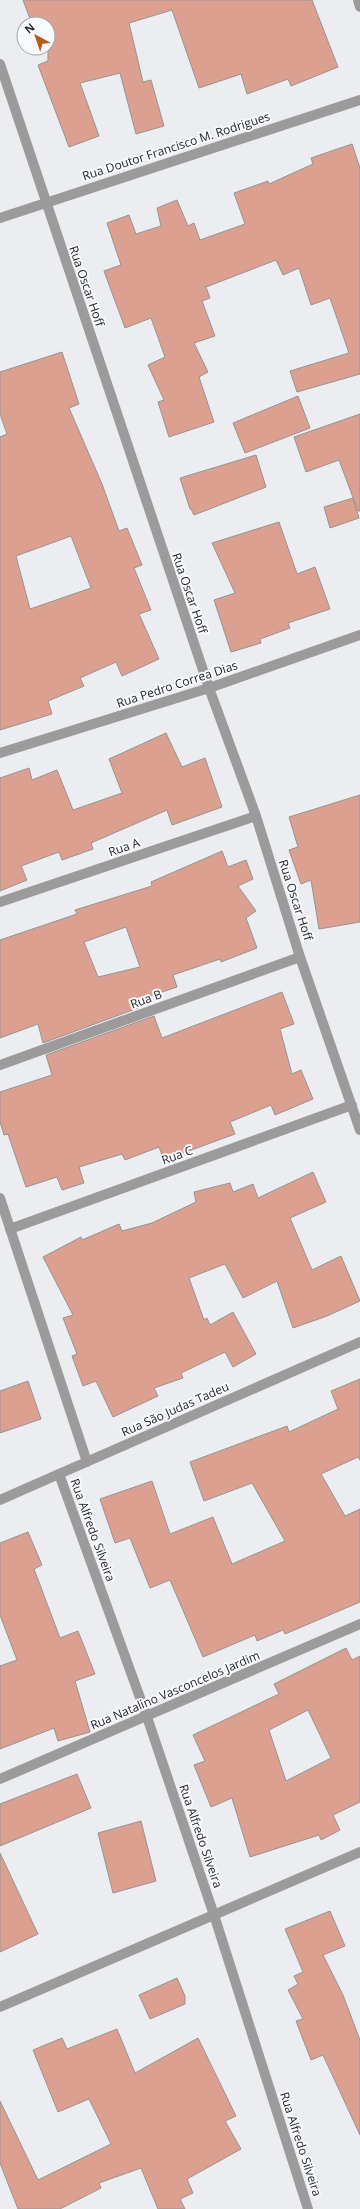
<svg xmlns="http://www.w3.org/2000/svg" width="360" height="2209" font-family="'Open Sans',sans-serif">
  <rect width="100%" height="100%" fill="#ebedf0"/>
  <path fill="#dca091" stroke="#979392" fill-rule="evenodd" d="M23 0H312L338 67 291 86 288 79 247 94 241 74 199 88 172 10 129 23 143 82 151 80 164 126 136 134 120 73 80 83 99 136 69 147 38 65 48 61V24H32Z
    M352 144 360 168V374L297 392 290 371 349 353 330 298 311 305 299 268 283 275 276 260 206 287 210 298 202 301 215 336 194 343 208 372 199 377 214 422 169 437 158 402 164 400 148 365 165 357 151 318 125 328 104 271 121 265 107 223 129 215 136 234 161 226 157 208 177 200 188 226 194 223 200 240 245 224 234 193 268 181 269 184 313 164 311 158Z
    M62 352 79 404 69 408 102 484 119 531 127 528 142 565 134 568 151 610 139 614 159 659 122 676 116 662 80 678 84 686 48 701 52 714 0 730V437L7 434 0 414V372ZM71 536 91 588 30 609 16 556Z
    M298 396 310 428 245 453 233 423Z
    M360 414V511H358L339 460 306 472 294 437Z
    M256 455 266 487 194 515 191 509H190L180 478Z
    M353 498 359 518 330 528 324 507Z
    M279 522 297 574 315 567 330 609 288 623 290 628 260 639 261 643 231 652 214 600 235 593 212 543Z
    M166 733 182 767 205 758 222 807 172 825 167 810 91 843 93 849 62 860 59 852 21 866 27 880 0 891V778L29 768 32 780 57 770 73 810 122 793 109 759Z
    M360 795V922L319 929 311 880 301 884 289 850 298 847 289 817Z
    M222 851 228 867 246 860 253 879 238 886 256 911 246 918 257 948 221 962 220 959 173 975 177 987 147 997 149 1004 43 1043 38 1024 0 1038V940L77 914 75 910 152 886 151 882ZM126 927 140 967 98 977 84 942Z
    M282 992 294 1024 280 1029 292 1074 301 1070 313 1099 275 1115 271 1105 230 1122 235 1134 164 1160 159 1147 125 1160 122 1154 79 1167 84 1183 62 1190 57 1177 26 1187 8 1134 4 1135 0 1122V1092L52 1075 46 1055 154 1016 162 1038Z
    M313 1172 326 1202 290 1218 312 1270 341 1256 360 1301 327 1316 293 1328 277 1281 243 1298 225 1264 189 1278 204 1320 207 1318 210 1325 233 1312 256 1354 233 1367 225 1352 181 1373 183 1378 154 1388 158 1396 113 1417 96 1381 83 1386 72 1356 77 1354 63 1318 73 1315 43 1257 81 1237 82 1240 119 1224 122 1231 152 1223 196 1202 194 1192 230 1183 233 1192 253 1184 258 1198Z
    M360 1379V1460L358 1457 321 1474 345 1516 360 1509V1602L285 1634 283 1630 257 1641 255 1635 203 1657 170 1580 150 1588 130 1538 115 1543 100 1499 152 1481 170 1534 213 1517 232 1564 285 1541 252 1483 204 1501 190 1462 287 1426 289 1432 338 1409 331 1391Z
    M28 1381 41 1419 0 1433V1391Z
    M28 1532 42 1565 34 1569 60 1638 78 1631 95 1674 75 1681 90 1732 58 1741 54 1728 0 1749V1666L17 1660 0 1615V1543Z
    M346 1648 352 1660 360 1656V1802L333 1815 340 1830 321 1840 319 1835 250 1857 232 1798 211 1807 194 1765 205 1761 193 1735 279 1694 274 1684ZM308 1710 331 1758 286 1781 269 1730Z
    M77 1774 91 1808 0 1846V1804Z
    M141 1821 156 1881 113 1893 98 1833Z
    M0 1853 38 1934 0 1952Z
    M330 1911 345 1946 323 1955 343 1995 360 2040V2135L323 2055 311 2060 296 2021 303 2019 288 1990 298 1984 294 1976 303 1972 285 1929Z
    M177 1978 185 1996V2004L150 2019 139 1995Z
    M117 2029 135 2073 198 2038 236 2116 225 2121 241 2149 187 2179 193 2193 180 2199 185 2209H158L141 2168 99 2183 101 2188 60 2209H18L0 2163V2101L38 2180 111 2144 89 2099 58 2112 33 2050 62 2038 67 2049Z"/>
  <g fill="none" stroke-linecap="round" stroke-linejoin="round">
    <path stroke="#9c9a9b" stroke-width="10" d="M358 0 360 7
      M0 64 209 688 256 816 300 957 360 1130
      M0 218 360 100
      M0 753 209 688 360 635
      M0 902 256 816
      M0 1065 300 957
      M10 1229 352 1105
      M0 1500 59 1474
      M0 1779 360 1624
      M0 2007 360 1852"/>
    <path stroke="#9c9a9b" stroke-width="10" d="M0 1198 87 1462
      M308 2209 214 1915 147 1717 59 1474 360 1342"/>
  </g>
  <g text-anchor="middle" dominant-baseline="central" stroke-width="4" stroke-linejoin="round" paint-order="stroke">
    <g font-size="12" fill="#262728" stroke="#f8fafd">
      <text transform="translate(176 146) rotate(-18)">Rua Doutor Francisco M. Rodrigues</text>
      <text transform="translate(87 286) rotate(71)">Rua Oscar Hoff</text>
      <text transform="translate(190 593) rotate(71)">Rua Oscar Hoff</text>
      <text transform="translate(177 684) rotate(-18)">Rua Pedro Correa Dias</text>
      <text transform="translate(124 847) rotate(-19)">Rua A</text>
      <text transform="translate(296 900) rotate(72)">Rua Oscar Hoff</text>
      <text transform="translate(146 999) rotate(-20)">Rua B</text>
      <text transform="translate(177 1155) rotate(-20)">Rua C</text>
      <text transform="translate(175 1409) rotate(-24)">Rua São Judas Tadeu</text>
      <text transform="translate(93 1530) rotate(70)">Rua Alfredo Silveira</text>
      <text transform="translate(175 1690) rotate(-23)">Rua Natalino Vasconcelos Jardim</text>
      <text transform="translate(201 1836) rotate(71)">Rua Alfredo Silveira</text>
      <text transform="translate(301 2144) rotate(72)">Rua Alfredo Silveira</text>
    </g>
  </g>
  <g transform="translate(36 36) rotate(320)"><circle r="19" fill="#f8fafd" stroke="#a4a6a8"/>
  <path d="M0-3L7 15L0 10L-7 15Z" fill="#ba5918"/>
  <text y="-6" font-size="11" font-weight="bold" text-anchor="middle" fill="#262728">N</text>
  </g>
</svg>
